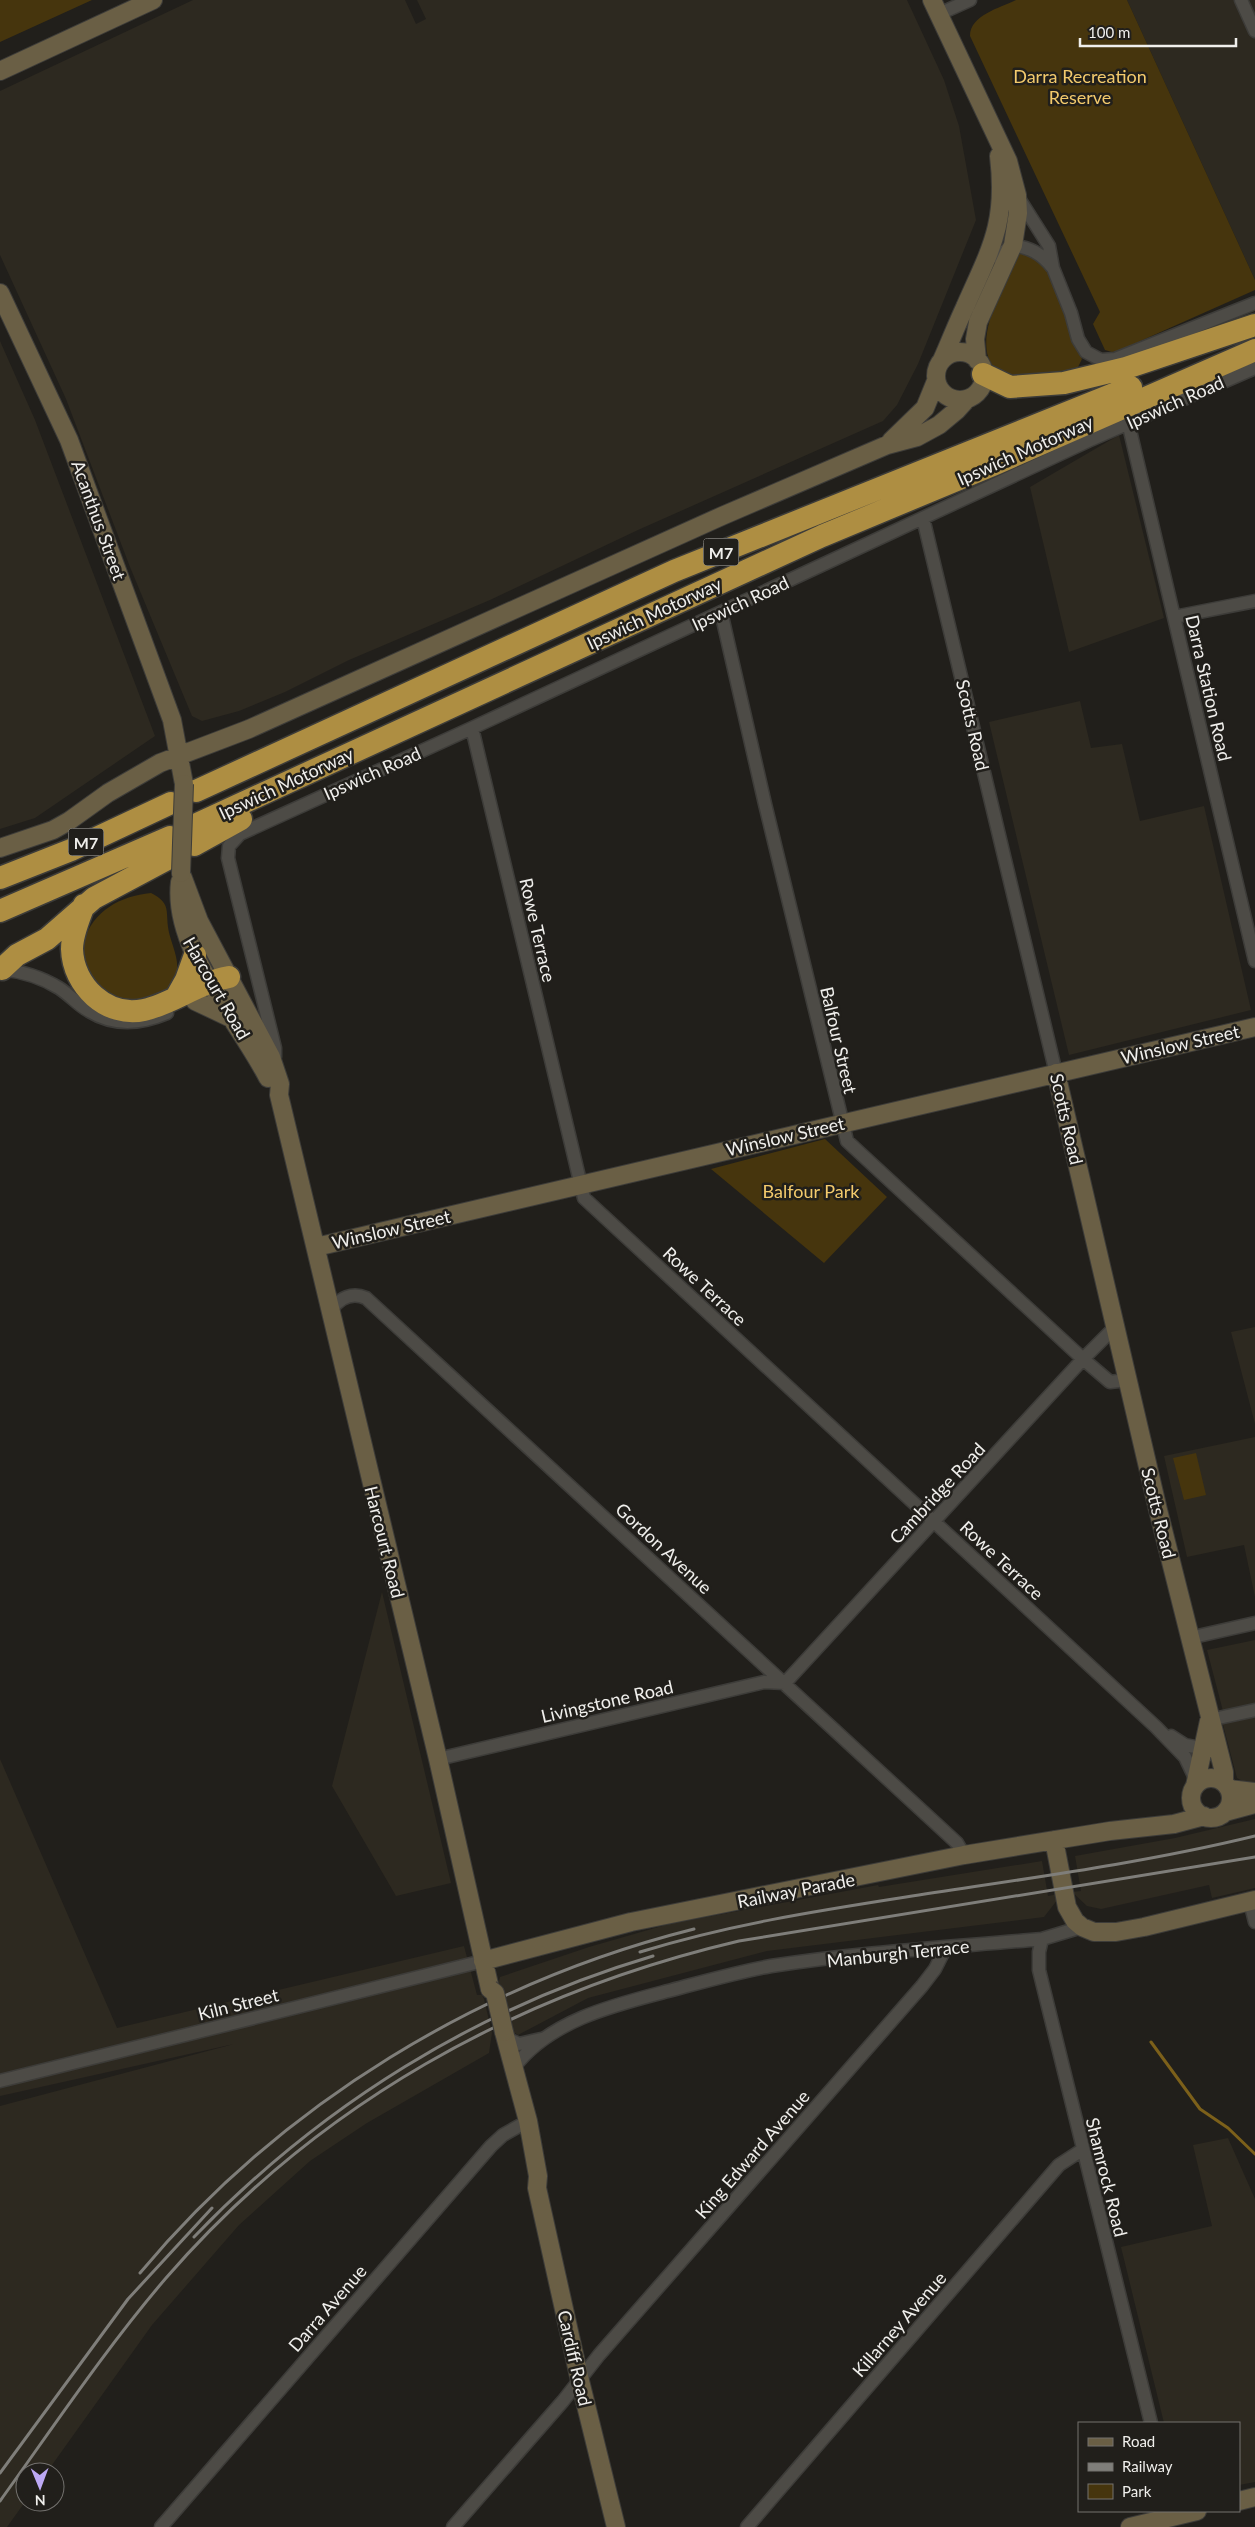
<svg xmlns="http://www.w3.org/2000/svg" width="1255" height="2527" font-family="Lato,sans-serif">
  <rect width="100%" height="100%" fill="#211f1b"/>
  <path fill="#2d2920" d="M193 0H405L416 24 426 19 417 0H907L944 80 959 126 976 220 918 364 897 405 883 421 638 530 490 600 349 660 285 692 239 711 202 721 192 716 130 567 66 399 0 255V91Z
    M1127 0H1255V280Z
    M0 341 35 420 155 736 35 818 0 829Z
    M1119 435 1164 618 1069 652 1030 487Z
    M1080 701 1091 748 1122 744 1140 821 1204 806 1251 1010 1069 1055 989 722Z
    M1255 1327V1424L1231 1332Z
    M1255 1437V1597L1244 1545 1187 1557 1164 1456Z
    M382 1592 451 1883 396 1896 332 1786Z
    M1255 1640V1704L1223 1711 1207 1650Z
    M1255 1714V1784H1248L1237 1778 1222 1721Z
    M0 1759 117 2028 464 1946 477 1995H482L484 1999 492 2033 489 2053 367 2123 310 2161 239 2225 152 2325 47 2472H25V2502L7 2527H0V2106L234 2044 0 2096Z
    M1255 1819V1888L1212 1898 1209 1885 1101 1909 1087 1906 1072 1892 1081 1891 1075 1856 1175 1838Z
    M1042 1861 1048 1896 1058 1894V1899L1044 1917 767 1951 588 1998 518 2035 510 2030 498 1984 500 1977 589 1947 669 1924 878 1885 879 1887Z
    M1228 2138 1255 2199V2482L1239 2485V2423H1164L1121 2247 1212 2226 1193 2145Z"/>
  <path fill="#46350d" d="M0 0H92L0 42Z
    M1016 0H1127L1255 280V290L1118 351 1112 352 1105 350 1093 324 1100 312 970 36C970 15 1000 8 1016 0Z
    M1019 253 1032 255 1045 263 1066 311 1076 349 1082 359 1076 371C1062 374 1015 381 1004 375 962 354 1006 281 1019 253Z
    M151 893C170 903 166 909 168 927 170 943 181 959 176 976 171 998 136 1005 118 998 106 994 96 984 89 974 82 963 81 953 84 941 93 911 120 896 151 893Z
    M825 1139 887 1197 824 1263 711 1169Z
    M1196 1453 1206 1495 1184 1500 1173 1458Z"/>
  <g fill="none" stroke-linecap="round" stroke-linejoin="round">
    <path stroke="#7c601a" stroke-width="3" d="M1151 2042 1200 2109 1228 2128 1255 2154"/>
    <defs>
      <path id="street" d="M1241 0 1255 31
        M939 14 970 0
        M1018 197 1049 246 1053 268 1071 313 1078 339 1086 352 1101 360 1115 359 1255 303
        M988 258 999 255 1013 245C1030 248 1041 253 1052 267
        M1128 422 1255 961
        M923 518 1056 1073
        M721 612 765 804 847 1141 1083 1359 1110 1382 1127 1380
        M1174 617 1255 601
        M472 728 584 1198 1156 1727 1185 1757 1196 1780
        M0 969C20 971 41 977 59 988 70 995 78 1005 89 1011 115 1027 141 1024 167 1013
        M275 1057V1048L228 858 229 846 240 834 472 728 1088 441 1255 368
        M332 1309C340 1298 352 1292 366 1298L957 1843 964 1855
        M1189 1638 1255 1623
        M1209 1720 1255 1710
        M1171 1736 1185 1745 1211 1750
        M438 1759 764 1682 785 1683 1083 1359 1115 1327
        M1250 1902 1255 1922
        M1042 1939 1039 1952V1970L1151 2423
        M506 2038 519 2044 541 2039
        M515 2066C551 2020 614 2005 668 1991 702 1982 737 1972 771 1966 861 1952 952 1947 1042 1939L1082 1927
        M0 2081 483 1961
        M161 2527 491 2146 503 2135 528 2121
        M453 2527 563 2401 599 2355 922 1986 935 1969 946 1947
        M747 2527 1059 2165 1082 2150"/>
      <path id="secondary" d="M932 0 1008 161 1017 195 1018 213 1013 245 978 322 975 339 977 360
        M0 71 153 0
        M0 293 69 440 172 720 184 784
        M936 376a24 24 0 1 1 48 0a24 24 0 1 1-48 0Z
        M942 360C950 342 957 324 965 307 991 248 1007 224 999 156
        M891 441 925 408 936 381
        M0 848 53 830 69 821 108 793 160 763 249 729 722 516 887 445 917 437 939 425 957 410 967 399
        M181 873 199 921 271 1057 280 1084 279 1095 438 1759 490 1989
        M180 882C172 949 238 1019 268 1078
        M195 1001 233 1019
        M1056 1073 1158 1510 1224 1772V1783
        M316 1247 1255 1027
        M1191 1798a20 20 0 1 1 40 0a20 20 0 1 1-40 0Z
        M1195 1786 1209 1721
        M1229 1789 1255 1792
        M1225 1812 1255 1804
        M1054 1840 1067 1907 1075 1921 1082 1927 1094 1932H1116L1144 1927 1255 1900
        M483 1961 631 1922 964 1855 1110 1831 1174 1824 1204 1816
        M504 2032 528 2121 538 2176 537 2188 580 2381 616 2527
        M1239 2501 1255 2497
        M1130 2527 1197 2511"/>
      <path id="highway" d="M983 374 1010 387 1064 383 1126 368 1255 325
        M196 791 674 571 1131 387
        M195 825 822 536 995 464 1255 350
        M194 845 241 819
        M0 878 71 850 171 803
        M84 905C79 919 72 934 72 949 73 986 107 1018 144 1010 174 1003 197 983 229 977
        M0 911 170 837
        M2 969 17 955 47 939 94 898 169 858
        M177 996 186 980 195 955"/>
    </defs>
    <use href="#street" stroke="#3d3c39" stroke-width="15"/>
    <use href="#secondary" stroke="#3d3c39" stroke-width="20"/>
    <use href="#highway" stroke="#3d3c39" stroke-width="25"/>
    <use href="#street" stroke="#4d4b46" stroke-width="12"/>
    <use href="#secondary" stroke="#6a5f45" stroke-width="18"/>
    <use href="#highway" stroke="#ae8e42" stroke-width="22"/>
    <path stroke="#7f7e7a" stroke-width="3" d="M640 1952C727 1925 816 1911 906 1897 1022 1879 1140 1864 1255 1836
      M194 2237C321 2105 477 2008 653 1956
      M140 2273C282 2103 480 1983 694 1929
      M0 2473 128 2299 212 2208
      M0 2501C54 2426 106 2348 166 2278 317 2104 517 1993 739 1941L1255 1857"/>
    <defs>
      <path id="secondary-bridge" d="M181 873 184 784
        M490 1989 495 1993 504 2032"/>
    </defs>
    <use href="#secondary-bridge" stroke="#3d3c39" stroke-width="20" stroke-linecap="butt"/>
    <use href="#secondary-bridge" stroke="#6a5f45" stroke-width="18"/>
  </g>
  <g text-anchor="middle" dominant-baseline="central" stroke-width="5" stroke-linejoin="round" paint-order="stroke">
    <g fill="#211f1b" stroke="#b2b1ad" stroke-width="1">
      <rect x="703.5" y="538.5" width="35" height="27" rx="4"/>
      <rect x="68.5" y="828.5" width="35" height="27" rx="4"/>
    </g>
    <g font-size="16" font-weight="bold" fill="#f0efec">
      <text x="721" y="552">M7</text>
      <text x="86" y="842">M7</text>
    </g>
    <g font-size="18" fill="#f3ca6c" stroke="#211f1b">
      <text x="1080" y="76">Darra Recreation<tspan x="1080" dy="21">Reserve</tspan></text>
      <text x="811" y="1191">Balfour Park</text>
    </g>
    <g font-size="18" fill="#f0efec" stroke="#211f1b">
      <text transform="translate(1175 402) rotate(-24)">Ipswich Road</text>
      <text transform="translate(1025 450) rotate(-24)">Ipswich Motorway</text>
      <text transform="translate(99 520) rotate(70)">Acanthus Street</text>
      <text transform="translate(740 603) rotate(-25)">Ipswich Road</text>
      <text transform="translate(654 613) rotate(-25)">Ipswich Motorway</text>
      <text transform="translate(1209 688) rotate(77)">Darra Station Road</text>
      <text transform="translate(973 725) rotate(77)">Scotts Road</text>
      <text transform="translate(372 773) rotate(-24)">Ipswich Road</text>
      <text transform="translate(286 783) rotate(-25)">Ipswich Motorway</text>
      <text transform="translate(538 930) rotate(77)">Rowe Terrace</text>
      <text transform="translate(217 988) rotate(60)">Harcourt Road</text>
      <text transform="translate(839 1040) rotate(77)">Balfour Street</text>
      <text transform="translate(1180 1044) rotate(-13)">Winslow Street</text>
      <text transform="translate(1067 1119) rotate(77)">Scotts Road</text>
      <text transform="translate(785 1136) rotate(-13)">Winslow Street</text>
      <text transform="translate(391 1229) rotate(-13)">Winslow Street</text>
      <text transform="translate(705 1286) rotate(43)">Rowe Terrace</text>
      <text transform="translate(937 1493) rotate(-47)">Cambridge Road</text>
      <text transform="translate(1159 1513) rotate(76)">Scotts Road</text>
      <text transform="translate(385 1542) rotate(76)">Harcourt Road</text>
      <text transform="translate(664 1548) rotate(43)">Gordon Avenue</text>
      <text transform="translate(1002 1560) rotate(43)">Rowe Terrace</text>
      <text transform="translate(607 1701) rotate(-13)">Livingstone Road</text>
      <text transform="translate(796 1890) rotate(-11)">Railway Parade</text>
      <text transform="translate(898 1953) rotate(-6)">Manburgh Terrace</text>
      <text transform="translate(238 2004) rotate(-14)">Kiln Street</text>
      <text transform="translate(752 2154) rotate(-49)">King Edward Avenue</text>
      <text transform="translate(1107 2177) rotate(76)">Shamrock Road</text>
      <text transform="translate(327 2308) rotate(-49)">Darra Avenue</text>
      <text transform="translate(899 2324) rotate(-49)">Killarney Avenue</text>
      <text transform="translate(575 2358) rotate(77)">Cardiff Road</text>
    </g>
  </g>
  <rect x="1078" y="2422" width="162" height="90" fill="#211f1b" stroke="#74726f"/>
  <rect x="1088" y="2438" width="25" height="8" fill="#6a5f45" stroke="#74726f"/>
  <text x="1122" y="2447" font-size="15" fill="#f0efec">Road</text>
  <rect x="1088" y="2463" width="25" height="8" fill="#7f7e7a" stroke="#74726f"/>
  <text x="1122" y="2472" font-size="15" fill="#f0efec">Railway</text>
  <rect x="1088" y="2484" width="25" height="15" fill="#46350d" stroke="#74726f"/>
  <text x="1122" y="2497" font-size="15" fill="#f0efec">Park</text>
  <g transform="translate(40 2487) rotate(179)"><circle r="24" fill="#211f1b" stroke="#74726f"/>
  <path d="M0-4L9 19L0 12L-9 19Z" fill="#bda9f5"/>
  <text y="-8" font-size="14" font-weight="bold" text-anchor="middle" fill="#f0efec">N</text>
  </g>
  <path d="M1080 38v8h156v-8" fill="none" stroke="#f0efec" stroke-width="2.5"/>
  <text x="1088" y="38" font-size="15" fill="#f0efec" stroke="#211f1b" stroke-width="4" paint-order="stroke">100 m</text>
</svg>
